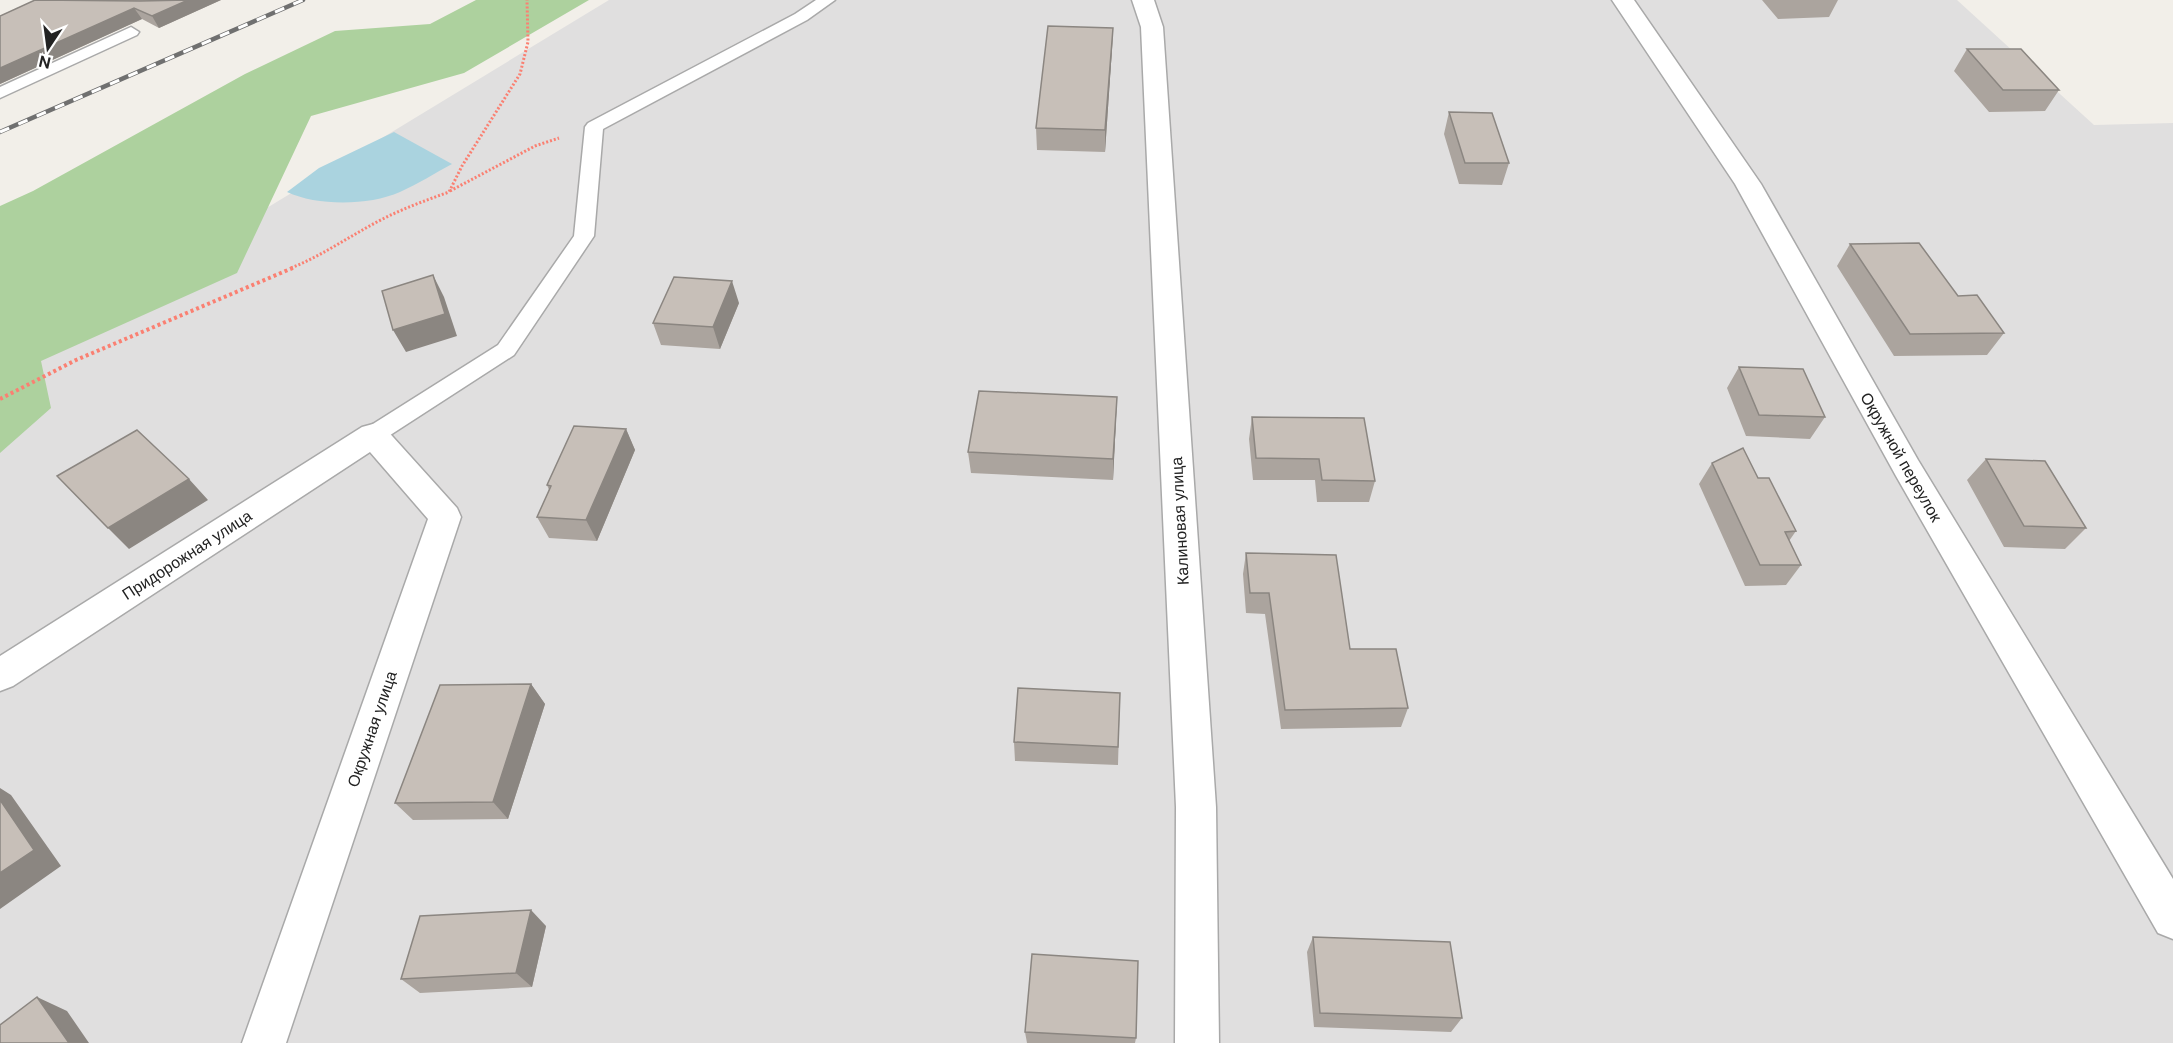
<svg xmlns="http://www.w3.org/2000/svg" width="2173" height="1043" font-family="'DM Sans',sans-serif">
  <rect width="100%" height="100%" fill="#f2efe9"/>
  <path fill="#e0dfdf" d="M609 0H1957L2094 125 2173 123V1043H0V370Z"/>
  <path fill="#add19e" d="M476 0H589L464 73 311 116 237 273 41 361 51 408 0 453V206L33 191 245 74 335 31 430 24Z"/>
  <path fill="#aad3df" d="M394 132 452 164C435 173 418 184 400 192 368 206 317 206 287 192L319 168Z"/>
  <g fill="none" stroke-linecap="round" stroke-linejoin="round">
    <defs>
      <path id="lane" d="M816 0H835L807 20 603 129 594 236 514 355 381 441 373 443 365 441 362 435 365 429 498 345 574 236 585 127 588 123 795 14Z
        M131 27 139 32 137 35 0 98V87Z"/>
      <path id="street" d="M1132 0H1154L1163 27 1216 807 1219 1043H1175L1176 807 1141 27Z
        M1612 0H1634L1761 184 1918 460 2173 879V939L2158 933 1896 476 1735 184Z
        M373 424 384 427 457 508 461 517 286 1043H242L428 519 370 452 13 686 0 691V656L362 427Z"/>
    </defs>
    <use href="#lane" stroke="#a9a9a9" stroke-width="3"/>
    <use href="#street" stroke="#a9a9a9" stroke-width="3"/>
    <path stroke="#fa8072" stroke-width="3" stroke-dasharray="2 2" stroke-linecap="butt" d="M450 191 535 146 559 138
      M291 268C321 256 347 238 375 223 399 210 424 201 449 192L462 166 520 74 528 42 527 0"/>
    <path stroke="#fa8072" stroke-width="4" stroke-dasharray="3 3" stroke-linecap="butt" d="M0 399 76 360 295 267"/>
    <use href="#lane" fill="#fff" fill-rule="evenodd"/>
    <use href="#street" fill="#fff" fill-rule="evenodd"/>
    <defs>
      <path id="rail" d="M0 132 303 0"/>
    </defs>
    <use href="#rail" stroke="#707070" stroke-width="4.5"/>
    <use href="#rail" stroke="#fff" stroke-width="3" stroke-dasharray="10" stroke-linecap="butt"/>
  </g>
  <path fill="#aba49e" d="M35 0H221L159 28 142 19 0 84V16Z
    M1762 0H1838L1829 17 1778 19Z
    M1113 28 1112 49 1105 152 1037 150 1036 128Z
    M1967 49 2059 90 2045 111 1989 112 1954 71Z
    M1449 112 1509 163 1502 185 1459 184 1444 134Z
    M1850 244 2004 333 1987 355 1894 356 1837 266Z
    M739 303 720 349 661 345 653 323Z
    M1739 367 1825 417 1810 439 1746 436 1727 388Z
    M1117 397 1113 480 971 473 968 452Z
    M1252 417 1375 481 1369 502H1317L1315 480H1253L1249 439Z
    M626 429 635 450 597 541 549 538 537 517 549 490 547 485Z
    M1986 459 2086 528 2065 549 2004 547 1967 480Z
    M1712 463 1758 478 1796 531 1789 541 1801 565 1786 585 1745 586 1699 484Z
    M1246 553 1350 649 1408 708 1401 727 1281 729 1265 614 1246 613 1243 574Z
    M531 684 545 704 508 819 413 820 395 803Z
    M1120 693 1118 765 1015 761 1014 742Z
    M546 926 532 987 420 993 401 979Z
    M1313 937 1462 1018 1451 1032 1314 1027 1307 952Z
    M1025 1032 1136 1038 1135 1043H1027Z"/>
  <path fill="#8b8681" d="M188 0H221L159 28 152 16Z
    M134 8 142 19 0 84V68Z
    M1113 28 1112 49 1105 152V130Z
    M433 275 444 297 457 336 406 352 393 330Z
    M732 281 739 303 720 349 713 327Z
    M1117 397 1116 419 1113 480V459Z
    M626 429 635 450 597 541 586 520Z
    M189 479 208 500 129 549 108 528Z
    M531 684 545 704 508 819 493 802Z
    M0 788 11 795 61 866 0 909Z
    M531 910 546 926 532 987 516 973Z
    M37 997 67 1011 89 1043H69Z"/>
  <path fill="#c7bfb8" stroke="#8b8681" stroke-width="1.5" d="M35 0 140 1 188 0 152 16 134 8 0 68V16Z
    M1048 26 1113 28 1105 130 1036 128Z
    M1967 49H2021L2059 90H2003Z
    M1449 112 1492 113 1509 163H1465Z
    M1919 243 1958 296 1977 295 2004 333 1910 334 1850 244Z
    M433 275 445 314 393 330 382 291Z
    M674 277 732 281 713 327 653 323Z
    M1739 367 1803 369 1825 417 1759 415Z
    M979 391 1117 397 1113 459 968 452Z
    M1252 417 1364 418 1375 481 1322 480 1319 459 1256 458Z
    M574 426 626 429 586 520 537 517 551 486 547 485Z
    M137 430 189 479 108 528 57 476Z
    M1743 448 1758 478H1769L1796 531 1785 532 1801 565H1760L1712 463Z
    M1986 459 2045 461 2086 528 2024 526Z
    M1246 553 1336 555 1350 649H1396L1408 708 1285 710 1269 593H1250Z
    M531 684 493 802 395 803 440 685Z
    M1018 688 1120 693 1118 747 1014 742Z
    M0 800 34 850 0 873Z
    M531 910 516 973 401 979 420 916Z
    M1313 937 1450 942 1462 1018 1320 1013Z
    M1032 954 1138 961 1136 1038 1025 1032Z
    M37 997 69 1043H0V1025Z"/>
  <g text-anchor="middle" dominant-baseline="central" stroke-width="4.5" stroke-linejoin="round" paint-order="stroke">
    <g font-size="16" fill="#222" stroke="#fff">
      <text transform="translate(1901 457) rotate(60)">Окружной переулок</text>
      <text transform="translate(1180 521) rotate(-93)">Калиновая улица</text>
      <text transform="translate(187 555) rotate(-33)">Придорожная улица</text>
      <text transform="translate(372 729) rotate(-71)">Окружная улица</text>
    </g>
  </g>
  <g transform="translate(48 48) rotate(193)" stroke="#ffffff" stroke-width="4.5" paint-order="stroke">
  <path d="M0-4.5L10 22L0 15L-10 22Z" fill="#222222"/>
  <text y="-9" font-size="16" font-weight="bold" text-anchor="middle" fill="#222222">N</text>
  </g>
</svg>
